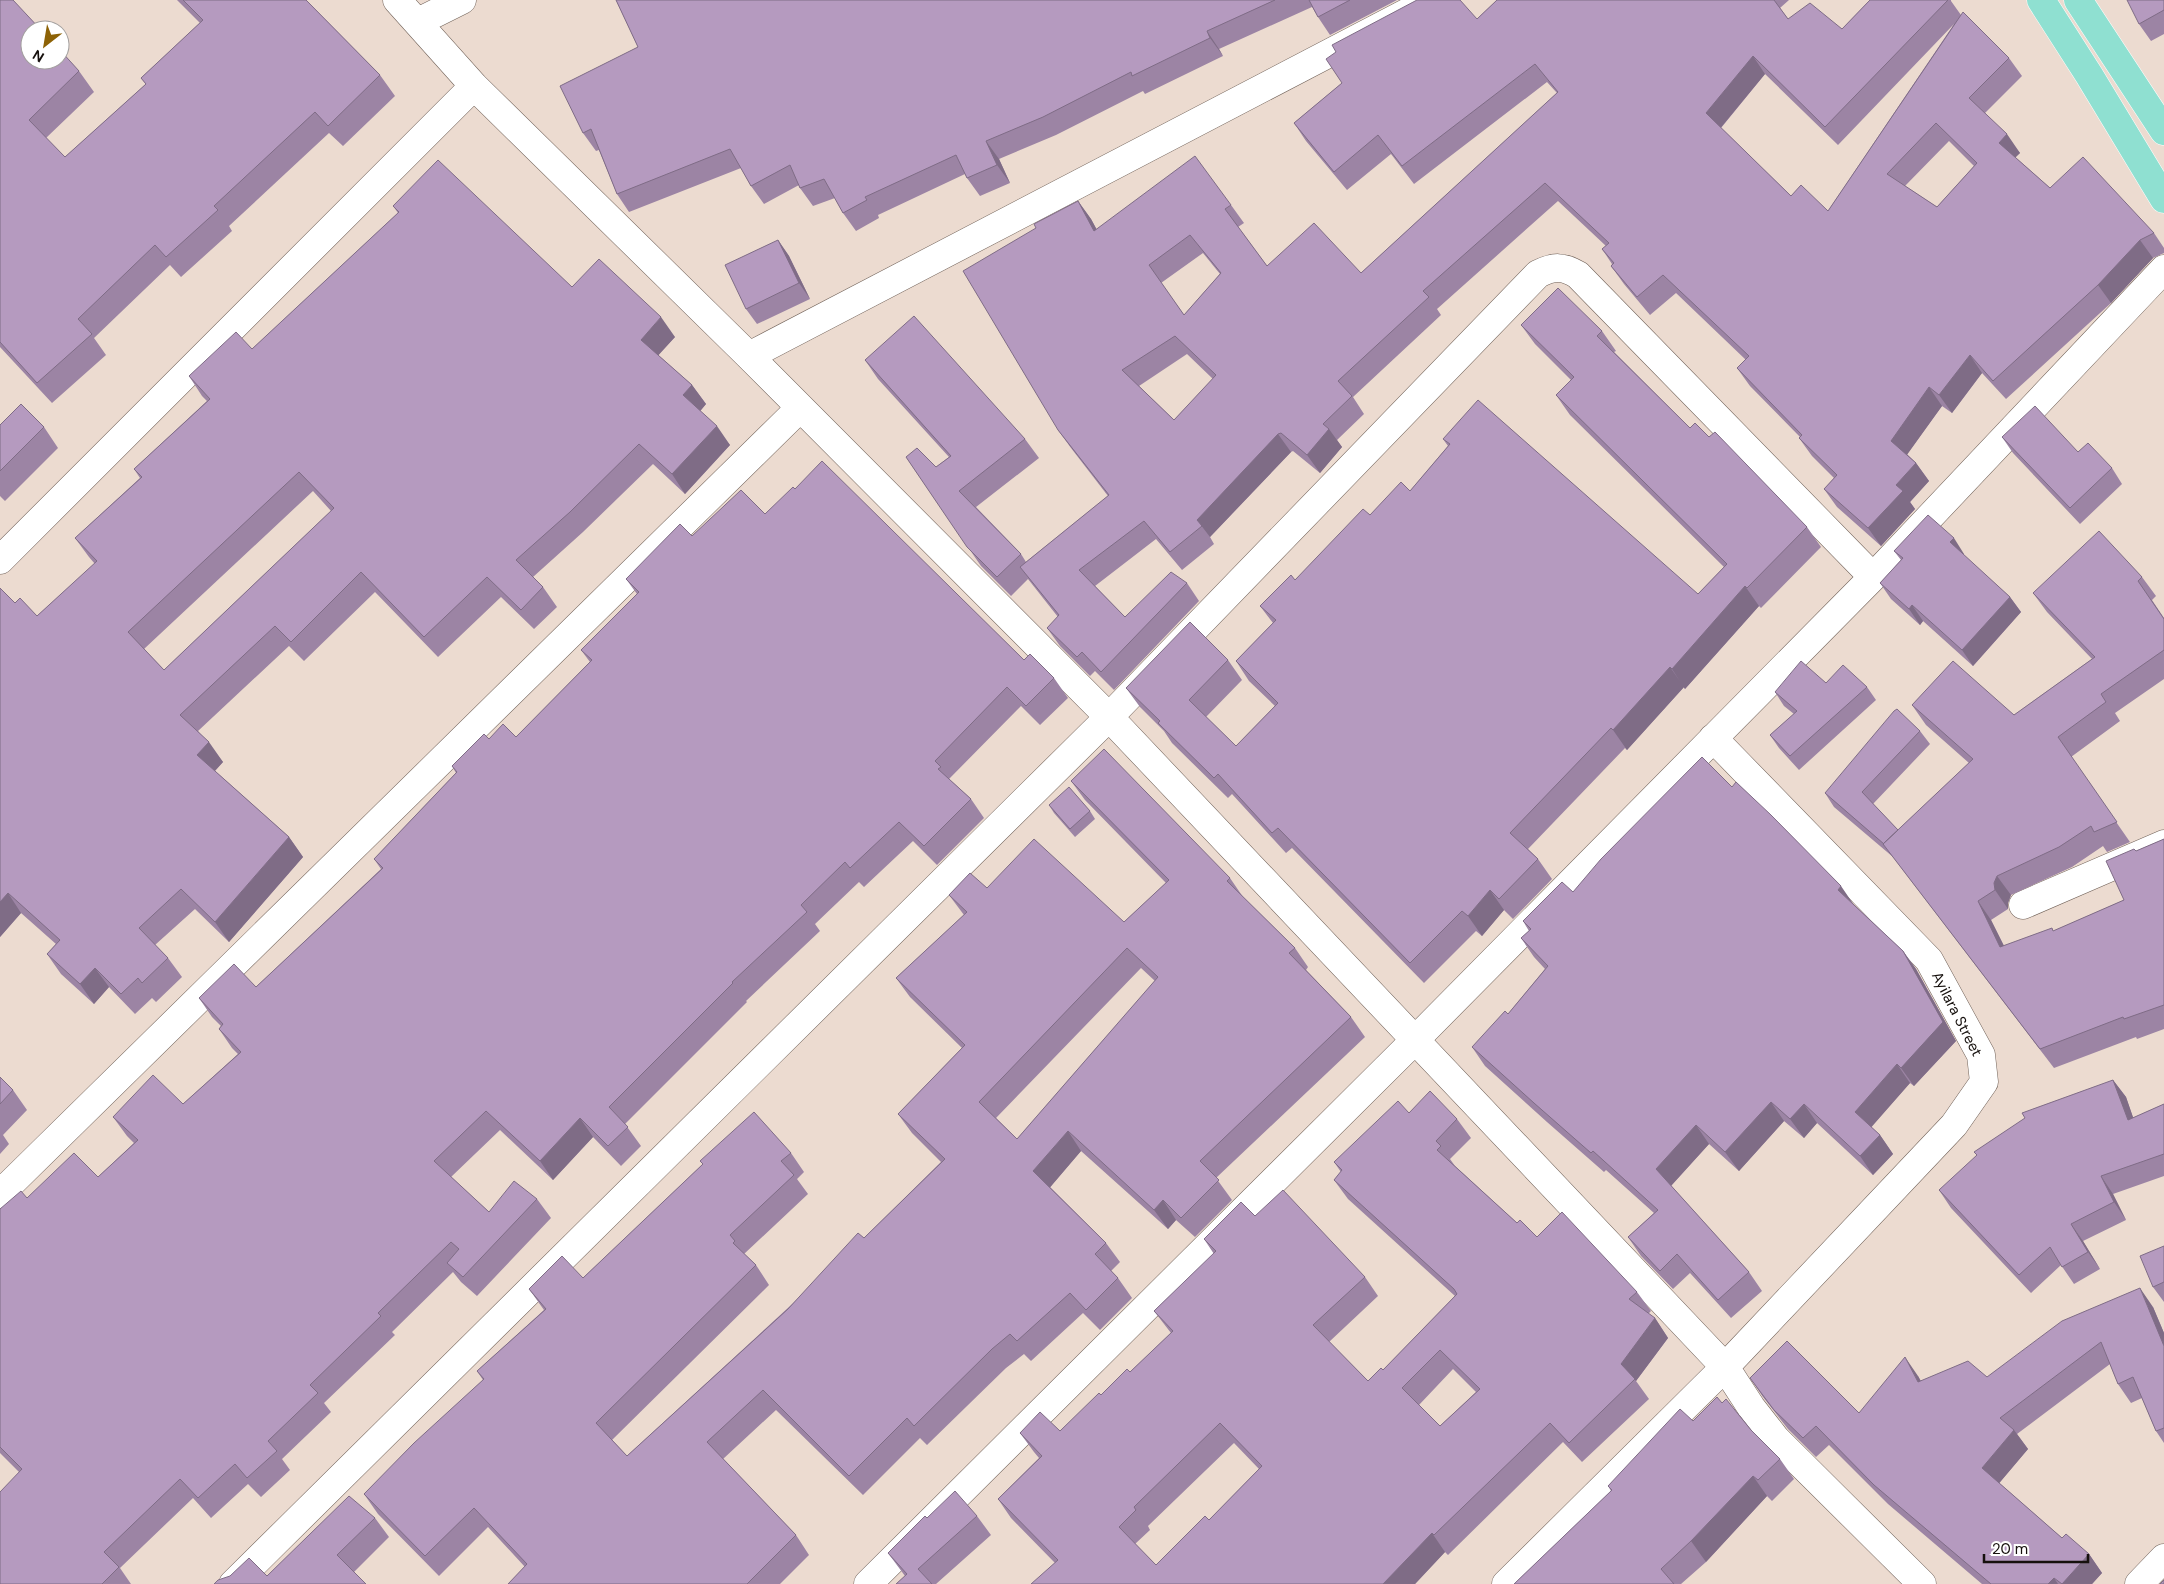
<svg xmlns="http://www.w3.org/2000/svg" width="2164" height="1584" font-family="'DM Sans',sans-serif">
  <rect width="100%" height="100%" fill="#ecdbd0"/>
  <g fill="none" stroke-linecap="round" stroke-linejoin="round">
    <defs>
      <path id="minor" d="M397 0 474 86 749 356 1109 717 1725 1367 1751 1407 1776 1439 1922 1584
        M418 22 462 0
        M749 356 1431 0
        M0 560 474 86
        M2023 905 2164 844
        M0 1194 800 408
        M233 1584 1109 717 1538 274C1554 266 1563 266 1578 275L1873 577
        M868 1584 1414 1041 1873 577 2164 269
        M1506 1584 1725 1367 1954 1125 1984 1082 1981 1055 1929 960 1713 738
        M2139 1584 2164 1558"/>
      <path id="major" d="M2041 0 2089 75 2164 199
        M2078 0 2164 131"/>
    </defs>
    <use href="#minor" stroke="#716259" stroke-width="29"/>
    <use href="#major" stroke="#fff" stroke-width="29"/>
    <use href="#minor" stroke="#fff" stroke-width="28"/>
    <use href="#major" stroke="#8fe0d1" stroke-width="28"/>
  </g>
  <path fill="#9c84a4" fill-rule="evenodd" d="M0 0 79 71 94 92 46 138 65 157 146 84 141 78 200 23 177 0H306L380 75 395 96 343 146 329 133 229 226 232 231 181 277 170 265 94 338 106 355 52 403 0 347Z
    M616 0H1397L1330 35 1318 17 1312 7 1219 49 1223 56 1145 94 1143 91 1056 135 999 159 1010 183 980 196 967 178 965 174 878 215 879 218 856 231 843 213 835 198 813 206 800 188 799 185 764 204 751 186 741 168 629 212 617 194 599 150 596 151 583 133 638 47Z
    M1497 0H1789L1780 8 1788 19 1842 29 1870 0H1951V1L1961 15 2009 58 2022 76 1985 113 2020 153 2015 157 2050 188 2154 233 2164 248V253L2153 258 2111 303 2006 399 1982 373 1952 413 1942 406 1907 454 1916 463 1929 481 1910 502 1915 509 1881 546 1837 507 1824 489 1834 478 1812 456 1799 438 1800 437 1750 386 1737 368 1746 360 1676 293 1650 315 1624 284 1611 266 1612 264 1602 249 1606 246 1558 201 1437 309 1441 315 1353 397 1364 414 1337 440 1342 447 1320 473 1293 451 1291 452 1210 537 1214 544 1182 570 1156 539 1095 586 1125 617 1187 583 1199 601 1114 690 1095 671 1090 676 1060 646 1047 628 1058 617 1028 579 1011 596 981 566 906 457 936 467 949 457 878 379 865 360 1025 439 1039 458 976 507 1021 554 1026 562 1108 496 1071 448 1058 430 1036 228 1078 201 1091 219 1097 230 1231 205 1244 223 1238 227 1267 266 1361 273 1557 93 1547 82 1414 184 1391 154 1347 190 1306 141 1294 123 1342 83 1477 19ZM1954 24 1828 211 1791 196 1721 128 1765 74 1838 145ZM1949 141 1974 166 1937 207 1905 186ZM1203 253 1220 274 1184 315 1161 283ZM1187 354 1213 379 1174 420 1139 386Z
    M2164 0V34L2151 41 2139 24Z
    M393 206 572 287 675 337 658 355 692 385 706 404 700 411 730 445 685 494 653 464 583 532 533 577 543 587 557 607 534 629 501 597 438 657 375 592 304 661 289 646 198 731 223 762 215 771 289 837 303 857 229 942 195 909 155 945 168 958 182 977 156 1002 152 998 135 1014 109 987 94 1004 61 974 47 954 56 944 21 913 0 937 15 603 37 616 95 564 89 557 75 538 140 478 134 469 207 401 202 396 189 376 252 349 398 213ZM313 491 331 511 164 670 144 649Z
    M778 240 789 256 810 299 757 324 746 309Z
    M1521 325 1602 331 1616 351 1614 352 1690 428 1709 437 1807 527 1821 547 1761 608 1759 606 1685 689 1684 687 1627 750 1625 748 1528 849 1538 859 1552 879 1513 919 1504 910 1482 936 1476 931 1424 983 1292 848 1286 853 1232 794 1228 798 1172 743 1164 731 1140 707 1126 688 1228 660 1242 680 1206 717 1236 746 1275 706 1249 681 1236 661 1273 623 1260 606 1295 580 1370 515 1410 491 1448 446 1443 439 1698 594 1724 567 1570 415 1556 395 1571 380 1535 344Z
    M0 425 44 427 58 448 5 501 0 496Z
    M2002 437 2078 452 2112 468 2122 484 2080 524 2013 453Z
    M795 489 1024 660 1054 678 1068 698 1040 725 1021 706 949 779 971 799 984 818 937 865 913 841 864 887 859 882 815 924 820 931 746 1001 747 1002 625 1124 641 1146 621 1166 593 1137 553 1180 500 1130 451 1177 489 1212 537 1199 551 1218 477 1296 461 1282 453 1272 392 1332 395 1335 324 1403 331 1412 282 1459 290 1470 261 1497 248 1484 211 1518 193 1498 120 1568 131 1584H0L19 1472 0 1453V1209L27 1198 98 1177 134 1143 127 1136 113 1117 183 1104 238 1054 232 1048 219 1029 221 1026 212 1017 199 998 256 987 381 869 374 859 456 773 452 766 489 739 516 737 590 662 581 650 637 594 626 579 692 536 765 514Z
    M1894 551 1964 554 1963 555 2010 597 2021 612 1973 666 1923 621 1920 625 1891 599 1880 583 1901 560Z
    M2142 577 2156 596 2152 600 2164 618V679L2115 713 2120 721 2071 757 2130 842 2107 852 2103 846 2072 867 2011 895 2008 903V909L1991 920 2004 946 2054 931 2124 900 2136 851 2164 839V1029L2137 1039 2136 1037 2054 1068 1893 857 1834 807 1825 793 1920 731 1930 744 1873 804 1898 830 1969 763 1926 725 1912 705 2014 715 2092 659 2047 612 2033 593Z
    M1826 683 1867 687 1876 700 1799 770 1779 748 1770 735 1794 714 1784 706 1775 692Z
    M1071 781 1230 878 1243 897 1295 948 1308 967 1306 970 1351 1017 1365 1037 1216 1178 1232 1200 1195 1237 1176 1220 1168 1229 1081 1151 1050 1187 1106 1243 1120 1262 1111 1271 1118 1278 1132 1298 1100 1330 1083 1313 1031 1361 1024 1354 1006 1368 927 1445 920 1438 863 1495 776 1410 723 1459 796 1535 809 1555 780 1584H508L525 1567 488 1527 439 1576 378 1514 364 1494 483 1380 477 1371 544 1310 529 1289 583 1278 703 1164 700 1161 791 1153 804 1172 797 1179 808 1194 744 1254 756 1265 769 1285 612 1440 627 1456 864 1238 941 1162 912 1133 898 1114 962 1048 910 997 896 978 964 915 949 895 987 888 1124 922 1166 883 1085 800ZM1141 968 1155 981 1017 1139 996 1118Z
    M1732 787 1852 903 1903 951 1916 969 1956 1041 1914 1086 1910 1083 1871 1127 1880 1135 1893 1154 1873 1175 1817 1123 1804 1138 1784 1121 1739 1171 1709 1144 1671 1186 1749 1272 1762 1291 1731 1318 1690 1273 1673 1289 1641 1256 1628 1237 1654 1213 1606 1170 1604 1172 1547 1122 1485 1066 1472 1047 1508 1014 1545 969 1534 957 1521 938 1529 931 1523 921 1573 892Z
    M1049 805 1090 811 1095 819 1075 837 1054 813Z
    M0 1077 13 1090 27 1110 3 1135 9 1144 0 1154Z
    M2113 1080 2126 1097 2133 1118 2164 1104V1176L2113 1194 2126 1220 2083 1241 2100 1269 2074 1284 2061 1265 2031 1293 1951 1208 1939 1190Z
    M1409 1113 1457 1119 1471 1138 1450 1159 1455 1166 1517 1223 1537 1237 1637 1292 1651 1311 1648 1314 1655 1318 1668 1338 1636 1381 1649 1399 1582 1462 1563 1442 1448 1555 1445 1552 1415 1584 1055 1563 1011 1518 998 1499 1039 1458 1034 1452 1020 1433 1060 1431 1101 1395 1130 1372 1171 1333 1154 1311 1214 1254 1204 1239 1255 1216 1365 1277 1378 1296 1329 1342 1368 1381 1383 1370 1455 1296 1348 1199 1334 1180 1341 1172 1334 1162ZM1453 1369 1476 1392 1440 1426 1419 1405ZM1234 1443 1259 1469 1209 1520 1156 1565 1135 1544 1150 1530 1148 1526Z
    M2164 1246V1302L2153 1287Z
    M2153 1307 2164 1333V1443L2156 1431 2142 1398 2131 1403 2118 1384 2110 1364 2017 1434 2028 1449 1999 1483 2062 1538 2089 1554 2102 1573 2092 1584H1982L1888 1504 1829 1445 1816 1457 1788 1429 1763 1397 1750 1378 1859 1413 1918 1376 1921 1381 1987 1377Z
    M1693 1421 1751 1430 1780 1459 1794 1479 1772 1501 1767 1496 1706 1562 1681 1584H1514L1611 1491 1608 1486Z
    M977 1516 991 1535 936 1584H896L905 1576 888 1553 927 1518Z
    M375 1518 389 1537 354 1572 267 1576Z"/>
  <path fill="#7f6c86" d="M1207 31 1219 49 1223 56 1210 38Z
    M1753 56 1765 74 1718 131 1706 113Z
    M2007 134 2020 153 2012 161 1999 143Z
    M986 141 999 159 1010 183 997 165Z
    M1078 201 1091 219 1107 249 1094 231Z
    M778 240 789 256 810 299 799 283Z
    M2140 240 2153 258 2111 303 2098 285Z
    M661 317 675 337 655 359 641 340Z
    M1970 355 1982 373 1952 413 1939 395Z
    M692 385 706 404 697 415 683 395Z
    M1929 387 1942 406 1904 459 1891 441Z
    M717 426 730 445 685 494 672 474Z
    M1329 429 1342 447 1320 473 1307 455Z
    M1278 434 1291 452 1210 537 1197 520Z
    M1916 463 1929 481 1910 502 1915 509 1881 546 1868 528 1896 485Z
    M1954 538 1964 554 1961 558 1950 542Z
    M1745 586 1759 606 1685 689 1672 669Z
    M2010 597 2021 612 1973 666 1962 650Z
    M1912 605 1923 621 1920 625 1909 609Z
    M1670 667 1684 687 1627 750 1613 730Z
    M209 742 223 762 211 775 197 755Z
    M289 837 303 857 229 942 215 922Z
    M1997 876 2011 895 2008 903V909L1995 890 1994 883Z
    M1841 886 1854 905 1838 890Z
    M1490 890 1504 910 1482 936 1468 916Z
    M8 893 21 913 0 937V902Z
    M1978 901 1991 920 2014 966 2000 947Z
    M1903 951 1916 969 1956 1041 1914 1086 1901 1068Z
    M95 968 109 987 94 1004 80 984Z
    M1897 1064 1910 1083 1868 1131 1855 1112Z
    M2113 1080 2126 1097 2140 1137 2128 1120Z
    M1771 1102 1784 1121 1739 1171 1725 1152Z
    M1804 1104 1817 1123 1804 1138 1790 1119Z
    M580 1118 593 1137 553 1180 540 1161Z
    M1696 1125 1709 1144 1669 1188 1656 1169Z
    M1068 1131 1081 1151 1047 1191 1033 1171Z
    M1880 1135 1893 1154 1873 1175 1860 1156Z
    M2101 1176 2113 1194 2126 1220 2114 1202Z
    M1163 1200 1176 1220 1168 1229 1154 1210Z
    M2071 1224 2083 1241 2100 1269 2088 1252Z
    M2140 1288 2153 1307 2164 1333V1346Z
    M1655 1318 1668 1338 1636 1381 1621 1364Z
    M1905 1357 1918 1376 1931 1401 1918 1382Z
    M2014 1430 2028 1449 1996 1487 1982 1468Z
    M1753 1476 1767 1496 1706 1562 1691 1541Z
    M1432 1533 1445 1552 1415 1584H1383Z
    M2089 1554 2102 1573 2092 1584H2062Z
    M2054 1578 2058 1584H2048Z"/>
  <path fill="#b59abf" stroke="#7f6c86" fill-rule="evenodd" d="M0 0H13L41 30H30V60H60V50L79 71 29 120 65 157 146 84 141 78 203 20 183 0H306L380 75 328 126 315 112 214 206 218 210 166 257 155 245 78 319 92 334 37 383 0 342Z
    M616 0H1275L1207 31 1210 38 1132 76 1131 72 1043 117 986 141 997 165 967 178 956 155 865 197 867 200 843 213 824 179 800 188 790 165 751 186 730 149 617 194 591 129 583 133 560 86 638 47Z
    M1309 0H1350L1318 17Z
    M1417 0H1460L1477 19 1497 0H1774L1788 19 1810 3 1842 29 1870 0H1948L1825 127 1753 56 1706 113 1791 196 1801 185 1828 211 1963 12 2009 58 1969 98 2007 134 1999 143 2050 188 2083 157 2154 233 2140 240 2098 285 1993 381 1970 355 1939 395 1929 387 1891 441 1916 463 1896 485 1903 491 1868 528 1824 489 1837 475 1799 438 1802 435 1737 368 1749 356 1663 275 1637 297 1611 266 1614 263 1602 249 1609 243 1545 183 1423 291 1429 297 1338 381 1352 396 1323 424 1329 429 1307 455 1281 433 1278 434 1197 520 1202 526 1170 552 1144 521 1079 570 1125 617 1171 572 1187 583 1101 672 1082 652 1077 657 1047 628 1059 615 1020 567 1109 495 1058 430 963 271 1036 228 1034 224 1078 201 1094 231 1195 156 1231 205 1225 209 1267 266 1314 223 1361 273 1558 92 1535 64 1402 166 1378 135 1334 172 1294 123 1342 83 1326 59 1336 52 1332 45ZM1936 123 1977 163 1937 207 1887 174ZM1190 235 1221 273 1184 315 1149 265ZM1175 336 1216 375 1174 420 1122 370Z
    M2127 0H2164V10L2139 24Z
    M438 160 572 287 599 259 661 317 641 340 692 385 683 395 717 426 672 474 639 444 570 512 516 560 543 587 521 610 487 577 424 637 361 572 291 642 275 626 180 715 209 742 197 755 289 837 215 922 181 889 139 928 168 958 142 983 138 978 121 994 95 968 80 984 47 954 60 940 8 893 0 902V588L15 603 20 598 37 616 97 561 75 538 142 477 134 469 210 399 189 376 236 332 252 349 399 212 393 206ZM299 472 334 508 164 670 128 632Z
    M778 240 799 283 746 309 725 265Z
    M1558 288 1602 331 1597 336 1690 428 1695 423 1709 437 1715 432 1807 527 1747 588 1745 586 1672 669 1670 667 1613 730 1611 728 1510 833 1538 859 1499 899 1490 890 1468 916 1462 911 1410 963 1278 828 1272 833 1218 774 1214 778 1158 723 1160 721 1126 688 1190 622 1228 660 1189 700 1236 746 1278 703 1236 661 1276 620 1260 606 1291 575 1295 580 1363 509 1370 515 1401 482 1410 491 1450 444 1443 439 1478 400 1698 594 1727 564 1556 395 1574 377 1521 325Z
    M914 316 1025 439 959 491 1021 554 997 577 967 547 906 457 917 448 936 467 951 456 865 360Z
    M21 404 44 427 0 471V425Z
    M2035 406 2078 452 2088 443 2112 468 2070 508 2002 437Z
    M822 461 1024 660 1030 654 1054 678 1026 706 1007 687 935 761 941 767 938 769 971 799 924 846 899 822 850 868 845 862 801 905 807 912 732 982 733 983 609 1107 628 1127 608 1146 580 1118 540 1161 486 1111 434 1161 489 1212 514 1181 537 1199 463 1277 447 1263 459 1249 451 1242 378 1313 381 1316 310 1385 318 1393 268 1441 277 1451 247 1478 235 1464 198 1498 180 1479 104 1552 119 1567 102 1584H0V1492L22 1469 0 1447V1209L21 1191 27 1198 74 1153 98 1177 138 1140 113 1117 153 1075 183 1104 241 1052 219 1029 223 1024 199 998 234 964 256 987 383 868 374 859 457 772 452 766 484 734 489 739 503 724 516 737 592 660 581 650 639 592 626 579 680 524 692 536 741 490 765 514 793 487 795 489Z
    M1928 515 1954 538 1950 542 2010 597 1962 650 1912 605 1909 609 1880 583 1903 558 1894 551Z
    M2099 531 2142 577 2138 581 2164 619V650L2101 694 2106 702 2058 737 2117 822 2094 832 2091 826 2059 847 1997 876 1994 883 1995 890 1978 901 2000 947 2052 928 2053 931 2124 900 2106 861 2134 849 2136 851 2164 839V1005L2124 1019 2123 1017 2040 1049 1883 844 1973 759 1912 705 1953 661 2014 715 2095 657 2033 593Z
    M1801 661 1826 683 1843 665 1867 687 1790 756 1770 735 1797 711 1775 692Z
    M1897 709 1920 731 1862 792 1898 830 1883 844H1884L1825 793 1894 711Z
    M1104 749 1230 878 1227 881 1295 948 1289 953 1351 1017 1200 1161 1219 1180 1181 1218 1163 1200 1154 1210 1068 1131 1033 1171 1106 1243 1095 1254 1118 1278 1086 1310 1070 1293 1017 1341 1010 1334 992 1349 914 1426 907 1418 849 1476 763 1390 707 1442 796 1535 747 1584H508L527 1564 474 1508 425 1556 364 1494 414 1443 484 1379 477 1371 546 1309 529 1289 562 1256 583 1278 703 1164 700 1161 754 1112 791 1153 781 1161 794 1175 730 1235 735 1241 733 1243 756 1265 596 1423 627 1456 788 1309 858 1233 864 1238 945 1159 898 1114 965 1045 896 978 967 912 949 895 970 873 987 888 1034 839 1124 922 1169 880 1071 781ZM1127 948 1158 977 1017 1139 979 1102Z
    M1702 757 1732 787 1736 782 1771 815 1841 886 1838 890 1903 951 1943 1022 1901 1068 1897 1064 1855 1112 1880 1135 1860 1156 1804 1104 1790 1119 1771 1102 1725 1152 1696 1125 1656 1169 1749 1272 1718 1300 1677 1254 1660 1271 1628 1237 1658 1210 1593 1151 1591 1153 1534 1103 1472 1047 1505 1011 1508 1014 1548 966 1521 938 1531 929 1523 921 1562 882 1573 892 1601 859Z
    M1069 787 1090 811 1070 829 1049 805Z
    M0 1077 13 1090 0 1104Z
    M2113 1080 2128 1120 2164 1104V1154L2101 1176 2114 1202 2071 1224 2088 1252 2062 1267 2050 1247 2019 1275 1939 1190 1977 1155 1974 1152 2025 1118 2022 1113Z
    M1430 1091 1457 1119 1436 1141 1441 1146 1437 1150 1517 1223 1520 1220 1537 1237 1562 1212 1637 1292 1629 1299 1655 1318 1621 1364 1635 1379 1569 1443 1550 1423 1434 1535 1432 1533 1383 1584H1031L1058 1560 998 1499 1042 1456 1020 1433 1040 1412 1060 1431 1099 1393 1101 1395 1127 1369 1130 1372 1173 1331 1154 1311 1216 1251 1204 1239 1241 1202 1255 1216 1283 1190 1365 1277 1313 1325 1368 1381 1381 1368 1383 1370 1457 1294 1454 1289 1334 1180 1342 1170 1334 1162 1398 1101 1409 1113ZM1440 1350 1480 1389 1440 1426 1402 1388ZM1220 1423 1262 1466 1209 1520 1205 1516 1156 1565 1119 1527 1136 1510 1134 1507Z
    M2164 1246V1282L2153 1287 2140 1256Z
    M2140 1288 2164 1346V1428L2156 1431 2133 1377 2118 1384 2101 1342 2000 1418 2014 1430 1982 1468 2062 1538 2066 1534 2089 1554 2062 1584 2054 1578 2048 1584H1991L1874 1485 1816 1426 1803 1438 1774 1410 1750 1378 1787 1341 1859 1413 1905 1357 1918 1382 1968 1361 1987 1377 2062 1321Z
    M1717 1397 1722 1403 1726 1399 1751 1430 1780 1459 1758 1480 1753 1476 1691 1541 1661 1569 1674 1584H1514L1612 1490 1608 1486 1680 1409 1693 1421Z
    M955 1491 977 1516 918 1569 932 1584H896L907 1574 888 1553 925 1516 927 1518Z
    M349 1496 375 1518 337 1555 366 1584H214L218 1580 230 1576 249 1558 267 1576Z
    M2164 1580V1584H2160Z"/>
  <g text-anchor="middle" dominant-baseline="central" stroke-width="5" stroke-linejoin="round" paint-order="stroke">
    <g font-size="15" fill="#16100d" stroke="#fff">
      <text transform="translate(1957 1014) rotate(63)">Ayilara Street</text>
    </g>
  </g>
  <g transform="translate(45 45) rotate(211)"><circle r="24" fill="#ffffff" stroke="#a29f9e"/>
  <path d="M0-4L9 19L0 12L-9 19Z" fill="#8d6206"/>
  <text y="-8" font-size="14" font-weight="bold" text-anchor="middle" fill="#16100d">N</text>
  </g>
  <path d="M1984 1554v8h104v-8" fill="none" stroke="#16100d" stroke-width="2.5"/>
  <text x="1992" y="1554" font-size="15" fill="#16100d" stroke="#ffffff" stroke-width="4" paint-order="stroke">20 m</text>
</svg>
